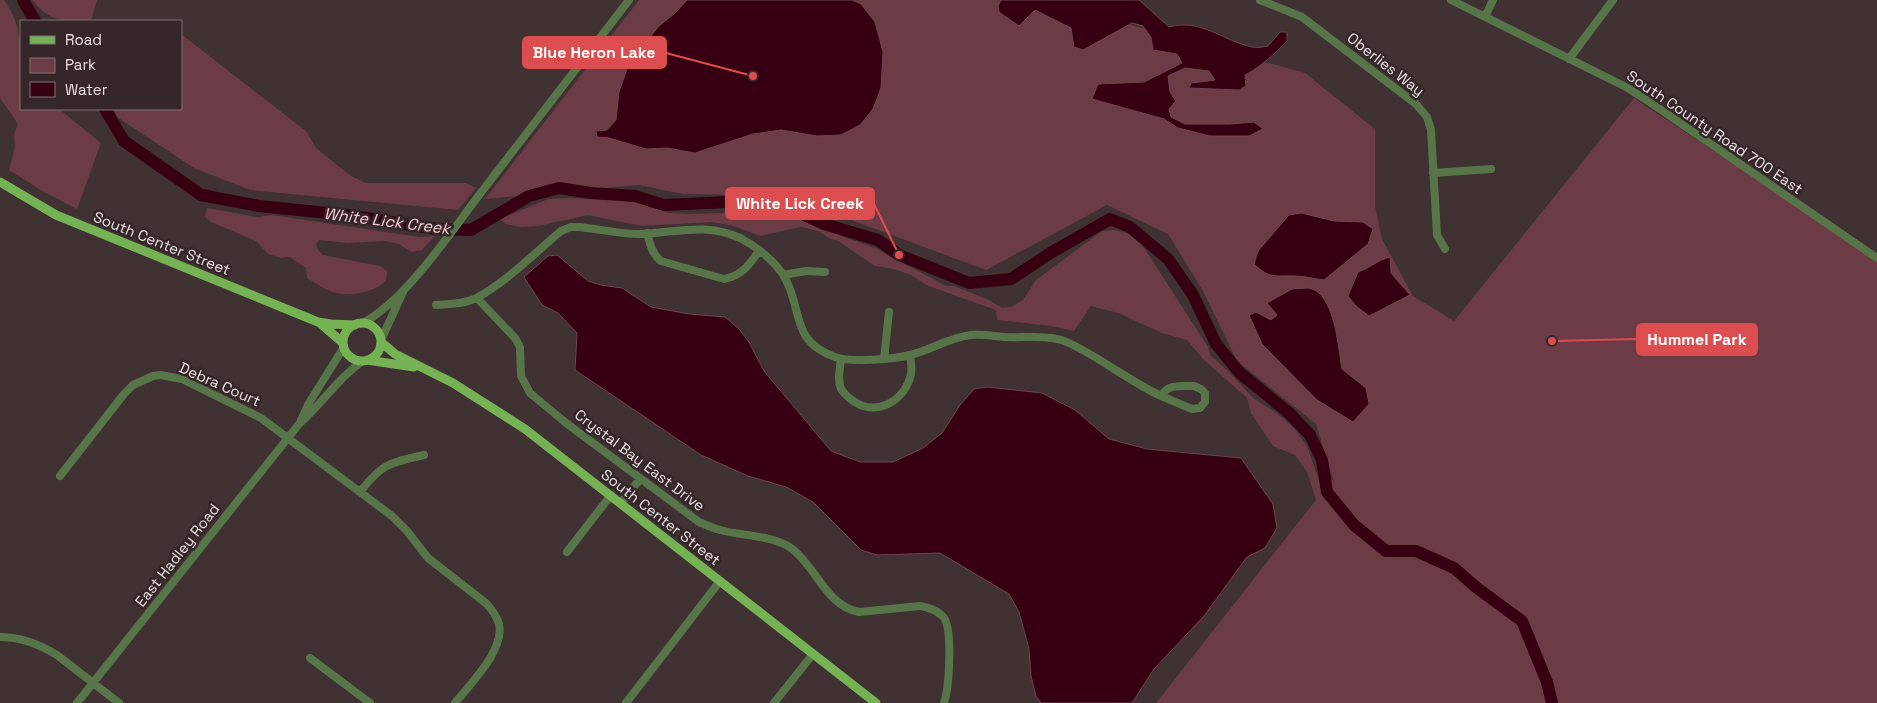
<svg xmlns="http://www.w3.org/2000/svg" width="1877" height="703" font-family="'Space Grotesk',sans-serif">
  <rect width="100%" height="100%" fill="#403133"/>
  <path fill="#6c3c46" d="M0 0H4C9 7 13 15 16 23 19 30 18 37 21 44V109H59L101 143 77 209 44 192 9 170 15 147 14 134 18 124 0 98Z
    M32 0H97L91 21C63 21 51 23 32 0Z
    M639 0H1041L1305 73 1375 129V206L1382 239 1413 296 1454 321 1634 98 1877 260V703H1156L1316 500 1307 472 1295 455 1273 446 1251 413 1247 398 1203 359 1187 340 1162 333 1118 313 1091 306 1074 331 1051 326 997 320 996 310 926 285 911 275 894 269 875 266 838 241 831 239 818 231 801 227 760 236 734 226 712 222 641 226 588 215 538 226 521 227 506 224 500 219 548 199 570 198 634 201 669 213 687 214 750 212 771 216H788L813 223 846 238 873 247 946 286H954L989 300 1002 308 1011 307 1023 300 1036 280 1102 231 1115 230 1130 234 1143 246 1208 347 1210 355 1227 370 1253 398 1278 414 1294 428 1307 446 1323 491 1333 479 1316 424 1237 361 1203 291 1168 234 1107 205 986 270 808 204 744 195 683 194 639 185 485 199Z
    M181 34 306 131 316 148 351 176 366 183H466L476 188 458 210 250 190 194 168 117 117 114 109H181Z
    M207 208 258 217 272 215 419 237 435 236 422 250 411 252 399 244 386 241 348 243 319 240 316 244 318 250 323 255 380 266 387 271 386 281C374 292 352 297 336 293 326 291 316 283 307 278L306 268 290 257 281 258 268 254 256 241 211 222 205 217Z"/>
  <path fill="#360012" stroke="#6d4451" d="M687 0H852L861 4 875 22 883 52 881 88 873 109 860 125 841 135 817 136 781 130 753 134 695 153 667 148 646 149 609 138 597 137 596 131 607 130 616 120 619 92 629 63 659 26 675 13Z
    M1001 0H1139L1169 27C1201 18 1223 41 1252 47 1257 48 1263 47 1268 46L1280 32H1287V41C1274 54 1262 66 1245 75L1246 86 1239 90 1189 88 1191 83 1215 80 1209 71 1185 68 1168 76 1170 92 1176 101 1169 109 1171 117 1185 124H1230L1254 122 1263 129 1249 136H1210L1178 128 1164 119 1092 99 1098 84 1144 82 1182 63 1177 54 1153 50 1151 37 1143 26 1132 23 1083 50 1074 47 1071 28 1035 10 1019 26 999 12 998 6Z
    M1301 213 1334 221 1363 222 1373 229 1368 244 1324 280C1315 279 1305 276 1295 276 1275 275 1271 280 1254 264L1258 251 1289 215Z
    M557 255 588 281 601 285 622 288 651 307 689 314 725 317 739 329 749 342 764 371 831 451 860 462H893L923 448 942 433 960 405 974 389 987 387 1042 393 1075 410 1109 439 1147 449 1241 458 1273 504 1277 528 1265 548 1247 557 1204 616 1154 669 1132 703H1041L1036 696 1031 676 1029 649 1019 612 1009 594 940 553 877 555 861 550 813 502 786 487 748 476 701 455 575 370 577 333 558 313 542 305 524 277 548 256Z
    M1390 257 1391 273 1410 295 1369 316 1356 306 1348 296 1358 272C1370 268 1378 260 1390 257Z
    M1308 288C1312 289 1316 290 1319 293 1336 310 1338 346 1342 369L1366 388 1369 404 1353 422 1317 400 1262 344 1249 315 1256 312 1271 320 1277 315 1267 303 1292 289Z"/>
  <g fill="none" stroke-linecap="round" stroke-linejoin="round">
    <path stroke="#360012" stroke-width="12" d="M23 0 35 21
      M105 109 124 141 201 195 259 206 347 215 437 229 471 230 529 196 559 188 591 193 635 196 664 205 750 201 785 206 824 224 878 240 899 255 969 283 1011 279 1052 252 1110 219 1130 227 1168 259 1193 295 1216 344 1240 373 1289 413 1310 435 1322 460 1327 492 1354 525 1386 551H1416L1454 568 1477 588 1522 621 1547 682 1552 703"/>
    <path stroke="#577548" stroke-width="8" d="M1260 0 1302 17 1416 104 1427 117 1431 130 1437 235 1445 249
      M1451 0 1626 87 1651 103 1877 258
      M1485 17 1493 0
      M1569 59 1613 0
      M1433 173 1491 169
      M647 233C650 244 652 254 661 261L724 279C742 276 749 265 759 251
      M783 275 806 271 825 272
      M477 298 515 338 520 347 521 376 530 393 566 423 699 522C706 525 713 528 720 530 741 536 773 535 791 548 816 566 826 606 859 612L920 606C928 607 939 611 944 618 953 631 949 688 944 703
      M436 305C449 304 466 304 478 297 506 282 536 252 561 231L571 227H579C599 229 620 234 639 234 676 233 705 222 740 238 756 246 776 262 785 278 803 310 790 341 835 357 851 363 894 359 910 355 931 350 950 337 971 335 982 334 994 336 1005 337 1026 338 1050 334 1069 343 1101 358 1129 381 1161 396
      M361 324C407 300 451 231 483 190 532 127 580 63 629 0
      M381 340 403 292
      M841 359C840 369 837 380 841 389 844 394 848 397 852 400 874 417 902 403 910 378 913 371 911 363 910 355
      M884 359 889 312
      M1194 386 1201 389 1205 393V402L1200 408 1192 409 1161 396C1168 384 1181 386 1194 386Z
      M301 420 309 403 344 347
      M60 476 124 394 133 385 153 376 160 375 182 379 261 418 392 516 407 531 428 558 487 604C492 610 497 616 499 624 505 650 470 684 455 703
      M360 492C383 463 389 463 424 455
      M621 503 640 479
      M567 552 611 495
      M0 637C21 637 39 644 57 655L119 703
      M310 658 370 703
      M77 703 299 424C322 404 338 378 363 361
      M626 703 720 581
      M774 703 813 654"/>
    <path stroke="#75b253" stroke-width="9" d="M0 182 56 215 318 322 331 324 355 325
      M320 323 343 343
      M343 342a19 19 0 1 1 38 0a19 19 0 1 1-38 0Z
      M381 342 395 354 453 383 525 429 876 703
      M367 360 414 367"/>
  </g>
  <g text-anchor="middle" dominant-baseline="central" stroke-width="5" stroke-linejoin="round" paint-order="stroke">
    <g font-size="15" fill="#ede3e5" stroke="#352729">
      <text transform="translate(1386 64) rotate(38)">Oberlies Way</text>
      <text transform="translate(1715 132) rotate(34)">South County Road 700 East</text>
      <text transform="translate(162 243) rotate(22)">South Center Street</text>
      <text transform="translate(220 384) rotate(24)">Debra Court</text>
      <text transform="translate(640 460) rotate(37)">Crystal Bay East Drive</text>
      <text transform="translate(661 517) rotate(38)">South Center Street</text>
      <text transform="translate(177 555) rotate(-52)">East Hadley Road</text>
    </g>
    <g font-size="16" font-style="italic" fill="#fdcdd5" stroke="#352729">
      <text transform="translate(387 221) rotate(7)">White Lick Creek</text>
    </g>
  </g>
  <path fill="none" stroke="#db4d4e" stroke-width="2" d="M753 76L666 53M899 255L874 204M1552 341L1637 339"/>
  <g fill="#db4d4e" stroke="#352729" stroke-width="2">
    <circle cx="753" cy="76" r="5"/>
    <circle cx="899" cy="255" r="5"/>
    <circle cx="1552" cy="341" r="5"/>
  </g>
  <g fill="#db4d4e" stroke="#db4d4e" stroke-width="2">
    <rect x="523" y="37" width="143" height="31" rx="5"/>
    <rect x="726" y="188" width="148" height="31" rx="5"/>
    <rect x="1637" y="324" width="120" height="31" rx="5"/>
  </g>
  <g font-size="16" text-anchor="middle" font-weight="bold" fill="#fff">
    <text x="594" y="58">Blue Heron Lake</text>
    <text x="800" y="209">White Lick Creek</text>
    <text x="1697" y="345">Hummel Park</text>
  </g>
  <rect x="20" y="20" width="162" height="90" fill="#352729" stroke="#7f7274"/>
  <rect x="30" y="36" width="25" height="8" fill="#75b253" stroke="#7f7274"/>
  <text x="65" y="45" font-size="15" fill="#ede3e5">Road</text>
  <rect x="30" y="58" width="25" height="15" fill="#6c3c46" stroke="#7f7274"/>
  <text x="65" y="70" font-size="15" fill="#ede3e5">Park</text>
  <rect x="30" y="82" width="25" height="15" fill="#360012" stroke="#7f7274"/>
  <text x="65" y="95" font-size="15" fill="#ede3e5">Water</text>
</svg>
